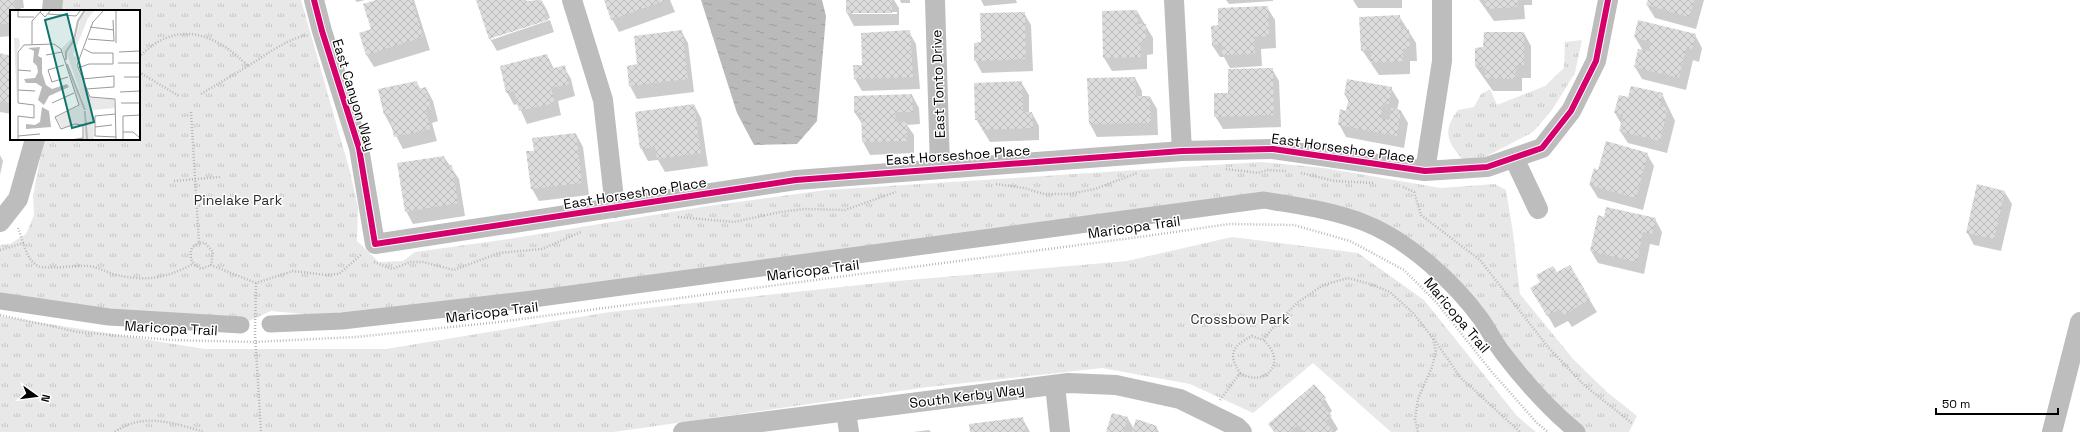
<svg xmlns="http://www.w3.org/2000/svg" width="2080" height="432" font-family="'Space Grotesk',sans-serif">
  <defs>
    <pattern id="park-tufts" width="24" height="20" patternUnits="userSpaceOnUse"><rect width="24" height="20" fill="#e8e8e8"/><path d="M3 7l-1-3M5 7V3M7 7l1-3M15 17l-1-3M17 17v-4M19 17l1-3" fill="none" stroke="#c5c5c5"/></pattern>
    <pattern id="water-ripples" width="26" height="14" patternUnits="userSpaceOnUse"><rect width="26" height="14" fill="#bababa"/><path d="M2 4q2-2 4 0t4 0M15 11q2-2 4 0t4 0" fill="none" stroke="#9e9e9e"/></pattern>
    <pattern id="building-cross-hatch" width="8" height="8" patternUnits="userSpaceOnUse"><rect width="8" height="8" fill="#dcdcdc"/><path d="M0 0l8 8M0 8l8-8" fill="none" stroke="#bbb"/></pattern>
  </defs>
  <rect width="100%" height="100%" fill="#fff"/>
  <path fill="url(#park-tufts)" d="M62 0H301L349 168 358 207 357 241 379 262 403 261 415 252 509 239 708 206 826 190 1261 162 1324 168 1441 188 1495 184 1506 190 1513 233 1520 294 1574 360 1607 392 1637 416 1629 432H1581L1557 412 1537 389 1474 305 1450 280 1425 257 1382 228 1336 210 1302 203 1267 199 1209 204 483 301 336 317 271 311 249 321 210 320 100 312 0 297V245L10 244 26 234 34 215 33 196 44 139H139V11H62Z
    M1582 40 1575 73 1552 110 1533 132 1485 157 1463 160C1447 142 1442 131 1458 110L1474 107 1481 94 1490 89 1497 105 1545 86 1564 68 1565 42Z
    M1232 237 1358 253 1424 300 1517 416 1536 432H1391L1313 363 1253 413 1190 384 1102 368 928 387 614 432H0V316L205 349H386L610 312 897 281 1127 261Z"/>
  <path fill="url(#water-ripples)" d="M701 0H822L826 16 817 121 797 144 754 145 737 113Z"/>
  <path fill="#0003" fill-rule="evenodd" d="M0 0H23L24 8H21V11H11V36L0 37Z
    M355 0H365L357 2Z
    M379 0H414L430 50 374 67 366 54Z
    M477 0H526L527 2 541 0 547 10 550 18 491 38V40L550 20 554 32 497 51 490 39Z
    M605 0H670L675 12 619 32 612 19Z
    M847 0H894L899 8V25L854 26 847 13ZM852 12H897V14H852Z
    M900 0H910V3H901Z
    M981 0H1016L1017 3 984 6Z
    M1226 0H1273V1L1229 4Z
    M1353 0H1402V8H1358Z
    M1479 0H1532V5H1524L1525 19 1494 21Z
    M1649 0H1704L1696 29 1655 18 1647 5Z
    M1267 7 1275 20 1276 48 1261 49 1262 66 1230 68 1224 57H1220L1212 45 1219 26Z
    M1137 11 1153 38V54L1147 55V69L1112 71 1104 58Z
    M1024 13 1031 25 1033 71 982 73 975 60 982 43Z
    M1399 16 1416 43 1417 61H1410V74L1379 75 1362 50Z
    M681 31 688 43 694 92 637 99 630 86 628 67 638 65Z
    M909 32 916 44 920 89 862 91 855 79 863 66Z
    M1524 33 1531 46V78H1522V91H1493L1476 67 1484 48Z
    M1695 35 1702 48 1699 62 1693 60 1686 90 1642 79 1635 67 1643 51 1635 37Z
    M0 54 11 57V114L0 112Z
    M547 55 554 69 564 67 571 79 575 96 558 101 561 115 527 124 518 104 514 105 507 92Z
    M1272 69 1279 81 1281 127 1223 129 1215 116 1229 94Z
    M1135 78 1142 91V97H1150L1157 109 1158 135 1097 137 1090 124 1088 79Z
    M416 82 421 90 426 88 433 101 438 121 432 123 437 141 403 149 385 115Z
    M1021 82 1029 95V113H1032L1039 126V140L990 142 976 119Z
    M1391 88 1399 101 1397 110 1401 111 1408 123 1404 148 1346 137 1339 124 1347 112 1349 102 1345 95Z
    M1662 94 1675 121 1667 153 1628 143 1620 131 1622 125 1615 113 1620 96 1628 98Z
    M912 95 919 108 920 124 907 125 914 135V153L870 155 863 142V125L855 113Z
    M694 105 701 118 708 166 665 172 658 160 648 161 641 148Z
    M576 134 583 147 589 195 539 201 532 189 535 151Z
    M1647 154 1654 166 1643 210 1598 198 1590 185 1599 171Z
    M0 155 3 161 0 175Z
    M444 157 459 179 465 216 413 224 406 211Z
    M2004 191 2012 204 2001 251 1974 245 1967 232Z
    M1605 218 1655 219 1662 232 1659 246 1650 244 1644 274 1598 263 1591 251Z
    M1569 266 1597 312 1572 327 1568 321 1555 328 1532 289Z
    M1325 399 1332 411 1329 414 1338 429 1335 432H1274L1269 424Z
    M1127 417 1134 429 1156 427 1159 432H1107Z
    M1022 418 1030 432H971Z
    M929 430 931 432H913Z"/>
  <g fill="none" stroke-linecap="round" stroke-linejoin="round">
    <path stroke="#bababa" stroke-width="17" d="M0 301 109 317 241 325
      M270 324 342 321 533 299 1264 200C1298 206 1333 210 1365 223 1408 240 1454 282 1481 319 1489 330 1494 342 1502 352 1524 381 1549 409 1577 432"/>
  </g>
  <path fill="url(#building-cross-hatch)" d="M0 0H14L15 11H11V23L0 24Z
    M376 0H412L423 37 366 55 359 33 371 29 363 4Z
    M476 0H524L525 1 541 0 548 20 489 39Z
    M604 0H666L611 20Z
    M846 0H892V13H846Z
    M1485 0H1518V7L1486 9Z
    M1648 0H1694L1689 17 1646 5Z
    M1268 6 1269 36 1254 37 1255 54 1222 55V44L1212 45 1211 26 1218 25V8Z
    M1137 10 1138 24H1146V42H1140L1141 57 1103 58 1102 11Z
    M1025 12 1026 59 974 61V43L981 42 980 13Z
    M1400 15 1401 29H1409L1410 48 1403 49V61L1371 63V50L1361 51 1359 17Z
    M1638 20 1696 34 1692 49 1686 48 1679 78 1634 67 1638 49 1649 51 1651 42 1634 37Z
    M682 30 688 79 629 86 627 66 637 64 634 36Z
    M910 30 913 77 854 79 853 65H862L861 33Z
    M1484 32H1524V65H1516L1515 79 1485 78V67H1475V48L1483 47Z
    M0 53 11 56V91L9 103 0 101Z
    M547 54 551 69 565 65 569 84 551 88 555 103 519 111 514 91 506 93 500 66Z
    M1273 68 1274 115 1214 117V93H1228V69Z
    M1135 77 1136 96H1150L1151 123 1089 124 1087 78Z
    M1347 79 1392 87 1389 104 1383 103 1380 118 1389 120 1391 108 1401 110 1397 136 1338 125 1340 109 1346 111 1349 96 1344 95Z
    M417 81 419 89 426 87 431 109 426 110 430 129 394 137 389 114 384 115 378 89Z
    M1022 81 1023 112H1032L1033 128 982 130 981 119 975 120 974 83Z
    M1631 86 1663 93 1660 106 1668 108 1660 141 1619 131 1623 115 1614 113 1619 95 1628 97Z
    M912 94 913 112H895L896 122H907V141L862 142 861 112 854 113V96Z
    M694 104 701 153 657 159 655 147 640 149 635 112Z
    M576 133 582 183 531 189 526 151H534L532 138Z
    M1606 141 1648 153 1636 198 1589 185 1594 168 1598 170Z
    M444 156 446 166 452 165 458 203 405 212 397 163Z
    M1977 184 2005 191 1994 239 1966 233Z
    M1606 207 1656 218 1652 234 1643 232 1637 262 1590 251 1598 215 1604 217Z
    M1570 265 1590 299 1564 315 1560 309 1547 316 1530 288 1540 282 1536 275 1553 266 1557 272Z
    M1314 384 1326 398 1321 403 1332 416 1325 422 1333 430 1331 432H1304L1298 425 1290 432H1275L1268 424Z
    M1112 413 1128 417 1123 432H1106Z
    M1023 417 1026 432H970L969 424Z
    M1136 419 1157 426 1155 432H1132Z"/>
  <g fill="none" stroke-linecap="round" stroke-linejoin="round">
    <path stroke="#b8b8b8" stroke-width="2.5" stroke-dasharray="1 2" stroke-linecap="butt" d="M139 57C176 19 214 32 248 66 267 54 284 41 306 35
      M139 72 179 96
      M201 94 248 66
      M191 112 199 243H205L213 252 211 265 256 283 293 271 326 275 339 274 362 254
      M1226 169 1258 173 1268 170 1286 171
      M1301 173 1335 181 1373 183
      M174 181 220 177
      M996 184 1024 188 1044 194H1069L1095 189 1137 173
      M1403 187 1414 192 1421 215 1480 260 1548 347 1584 385 1633 424
      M678 217 734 222 780 212 804 209 845 210 896 192
      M18 228C23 240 26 260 38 266 46 270 76 265 87 266 96 266 104 271 113 274 145 282 164 279 193 264
      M199 243 192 247C189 258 191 263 201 269L211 265
      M0 250 24 243
      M374 262 392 269 411 262H423L454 270 499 253 542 249 581 232
      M256 283 255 334 261 432
      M0 315 78 332 171 340 253 342 356 337 499 322 1154 235 1229 224 1294 225 1350 241 1404 270 1437 303 1491 371 1537 423 1548 432
      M1434 339 1460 377 1520 432
      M1240 373C1267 389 1288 360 1263 340
      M1220 400 1240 373C1227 353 1233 346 1252 336L1263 340 1276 324 1297 303 1323 285 1348 278 1370 284 1390 292 1413 313 1433 338 1436 352 1432 367 1418 399 1415 419 1418 432
      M115 432C141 412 175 423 204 432"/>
    <path stroke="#bdbdbd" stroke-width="20" d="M314 0 322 31 359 148 375 244 796 180 1182 151 1273 149 1425 171 1487 167 1542 148 1571 111 1596 61 1608 0
      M572 0 603 100 615 208
      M935 0 940 168
      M1174 0 1182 151
      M52 11 53 0
      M1514 158 1538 209
      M1425 171 1442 61V0
      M0 222 18 199 35 139
      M1055 385 1060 432
      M846 411 849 432
      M683 432 1068 383 1116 385 1180 399 1237 427 1242 432
      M2052 432 2080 322"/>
    <defs>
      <path id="cycleway" d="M314 0 322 31 359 148 375 244 796 180 1182 151 1273 149 1425 171 1487 167 1542 148 1571 111 1596 61 1608 0"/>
    </defs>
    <use href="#cycleway" stroke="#fff" stroke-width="8"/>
    <use href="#cycleway" stroke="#d6006c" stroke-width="6"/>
  </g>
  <g text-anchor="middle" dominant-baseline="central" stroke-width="3" stroke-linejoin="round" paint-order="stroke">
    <g font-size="14" fill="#000" stroke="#fff">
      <text transform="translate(938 84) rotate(-92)">East Tonto Drive</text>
      <text transform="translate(354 95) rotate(73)">East Canyon Way</text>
      <text transform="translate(1343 148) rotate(8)">East Horseshoe Place</text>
      <text transform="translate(958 155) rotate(-4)">East Horseshoe Place</text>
      <text transform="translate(635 193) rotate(-9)">East Horseshoe Place</text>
      <text transform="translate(1134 227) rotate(-8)">Maricopa Trail</text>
      <text transform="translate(813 270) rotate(-7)">Maricopa Trail</text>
      <text transform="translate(492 312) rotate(-7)">Maricopa Trail</text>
      <text transform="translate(1457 315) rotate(50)">Maricopa Trail</text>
      <text transform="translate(171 328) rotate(3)">Maricopa Trail</text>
      <text transform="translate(967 396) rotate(-7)">South Kerby Way</text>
    </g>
    <g font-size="14" fill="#2d2d2d" stroke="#fff">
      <text x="238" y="200">Pinelake Park</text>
      <text x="1240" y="319">Crossbow Park</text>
    </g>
  </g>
  <g transform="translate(10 10)">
    <rect width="130" height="130" fill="#fff"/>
    <path d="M77 0H85L78 8 63 45 67 48 66 56 80 88 104 89 105 98 83 100 84 130H77V103L57 44 66 28 70 10ZM4 28H9L10 36 7 41V92ZM62 28H64L55 48 75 101 76 130H74L73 114 52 118 46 107 69 96 52 38Z" fill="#e8e8e8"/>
    <path d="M30 37 28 46 32 48V63L36 75 42 79 57 74 59 77 39 86 34 95 28 90 32 77 26 73H16L14 69 25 68 28 62 27 56 23 52 24 41 18 38ZM32 97 39 101 41 117 16 119V114L25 115 30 112Z" fill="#bababa"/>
    <path fill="none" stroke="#bababa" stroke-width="2" d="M56 50V42L64 30 68 11 75 0M57 54 75 100M75 101 77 130"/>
    <path fill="none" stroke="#999" stroke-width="1" d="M8 0V7H24M94 0 83 12 67 55 80 87 105 89 106 130M30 2 35 7 41 0M38 4 66 6 71 0M80 17 104 20M78 29 104 31 103 10M106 33V0M22 35V11L32 0M0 37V53M109 42 130 41M36 45 52 42M108 53H130M54 55 38 60 42 72 58 67M68 58 79 54H103V43H82L74 39M8 60 21 61M114 67H130M72 69 104 66V77L76 79M8 80 25 81M110 82 130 81M42 93 64 83M111 93H130M0 103V81M105 104 85 106V126L106 127M85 117 102 115M113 122H123L130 128M8 126 30 124M8 130V106L24 108V95L8 93V42L14 35 44 34 51 39 69 95 45 107 51 119 65 114 73 115V130M61 130 73 128M113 130V106L130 105"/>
    <path fill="#0f766e" fill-opacity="0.15" stroke="#0f766e" stroke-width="2" d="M57 4 84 112 62 118 35 10Z"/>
    <rect width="130" height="130" fill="none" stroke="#000" stroke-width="2"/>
  </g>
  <g transform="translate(36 396) rotate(104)" stroke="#ffffff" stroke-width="3" paint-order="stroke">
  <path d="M0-3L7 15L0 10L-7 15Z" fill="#000000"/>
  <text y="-6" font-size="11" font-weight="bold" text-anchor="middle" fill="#000000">N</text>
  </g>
  <path d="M1936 408v6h122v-6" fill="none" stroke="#000000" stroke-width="2"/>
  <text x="1942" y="408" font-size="12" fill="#000000" stroke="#ffffff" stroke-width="3" paint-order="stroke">50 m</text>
</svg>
